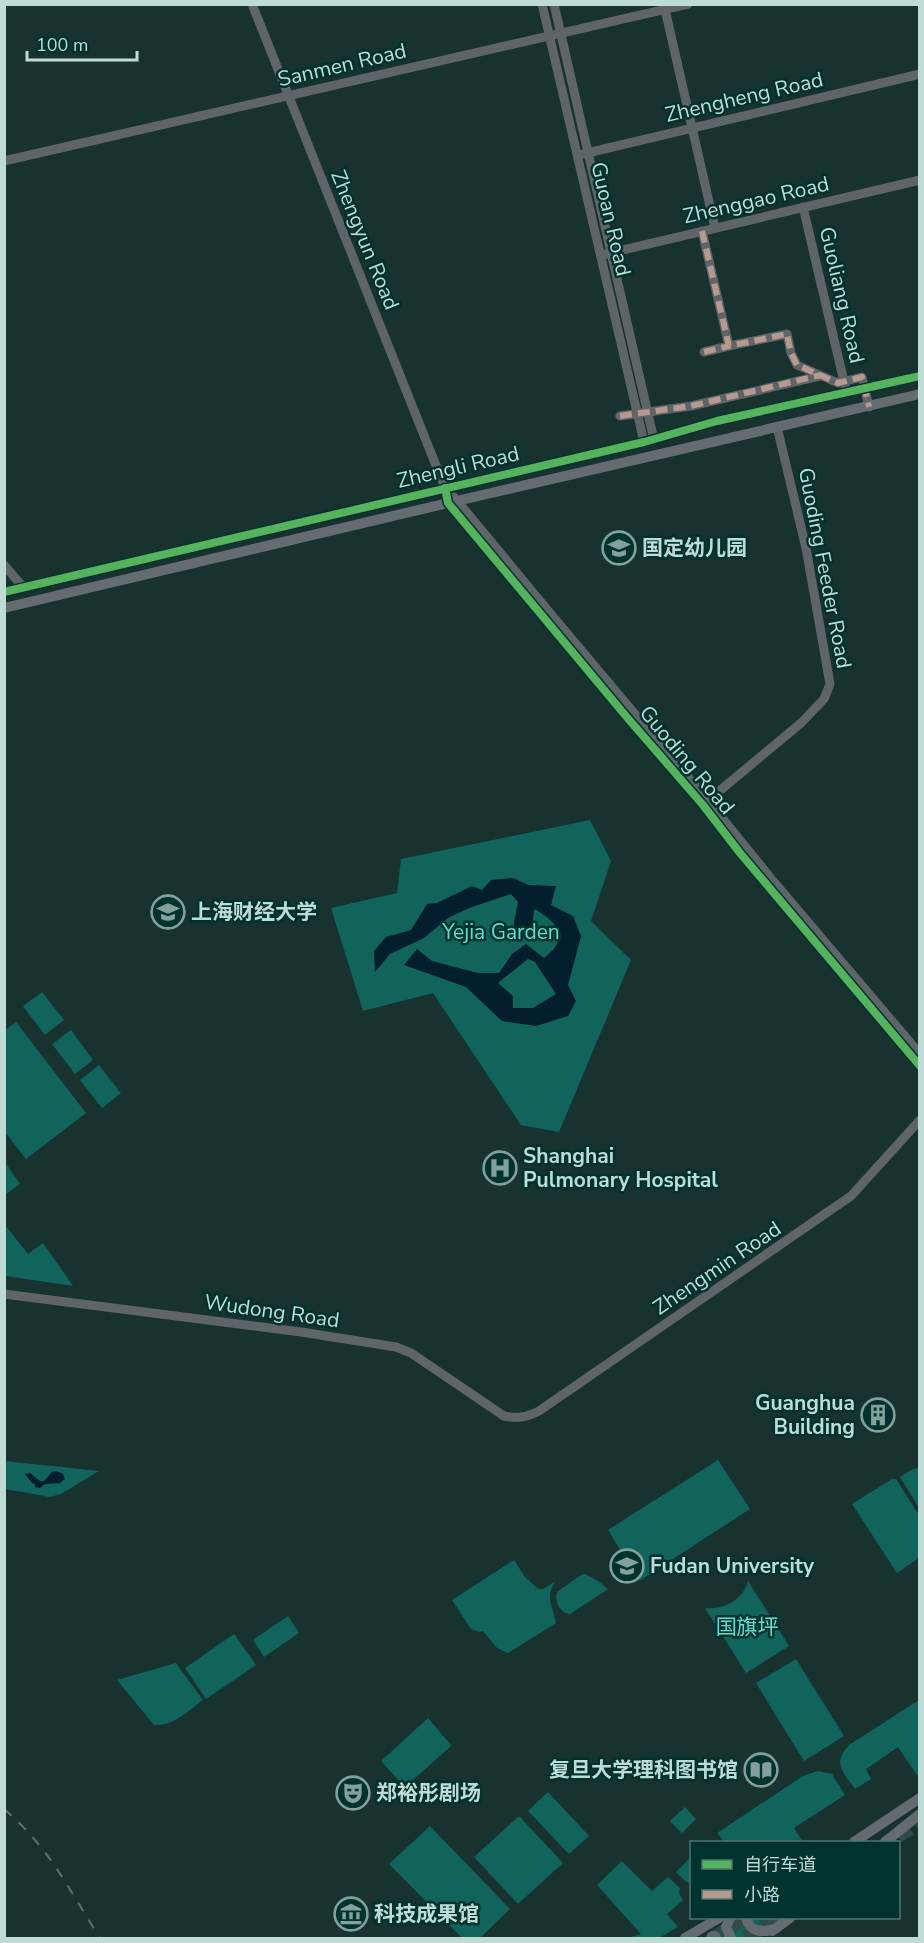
<svg xmlns="http://www.w3.org/2000/svg" width="924" height="1943" font-family="'Nunito Sans','Noto Sans SC',sans-serif">
  <rect width="100%" height="100%" fill="#183230"/>
  <path fill="#10645c" d="M590 820 611 861 591 921 631 960 559 1132 521 1125 433 993 363 1011 331 908 397 893 401 859Z
    M42 992 64 1020 45 1035 23 1006Z
    M16 1022 86 1113 26 1159 5 1132V1030Z
    M71 1030 93 1060 75 1074 52 1044Z
    M99 1065 121 1093 102 1108 80 1080Z
    M5 1162 20 1184 5 1195H4Z
    M5 1225 28 1254 43 1243 73 1286 5 1276Z
    M718 1460 750 1509 639 1581 608 1530Z
    M4 1461 99 1471 61 1494 50 1497 5 1489Z
    M919 1468H920L919 1508 900 1477 913 1469Z
    M892 1479H896L919 1515V1558L897 1573 852 1504Z
    M514 1560 525 1577 538 1589H543L556 1581C544 1597 553 1605 556 1623L508 1653 497 1648 483 1631 479 1632 471 1629 452 1600Z
    M585 1574 598 1581 608 1589 570 1614C560 1613 554 1601 557 1592L581 1575Z
    M748 1581 789 1646 746 1673 705 1608C724 1610 743 1600 748 1581Z
    M288 1616 299 1633 264 1657 253 1640Z
    M234 1634 256 1665 206 1699 185 1668Z
    M796 1659 844 1736 804 1761 756 1683Z
    M176 1663 203 1700C188 1711 174 1726 154 1725L117 1680Z
    M919 1700V1773L917 1775 898 1747 866 1769 871 1779 855 1789C843 1772 832 1763 849 1745Z
    M428 1718 451 1745 450 1747 405 1787 381 1761Z
    M818 1771 832 1774 845 1795 794 1828 803 1842H725L717 1833 803 1776Z
    M548 1792 589 1836 569 1854 528 1811Z
    M685 1807 696 1819 682 1833 670 1821Z
    M519 1816 563 1863 518 1904 474 1857Z
    M430 1826 510 1909 480 1938H462L389 1864Z
    M691 1857V1883L686 1882 676 1872Z
    M622 1861 652 1891 668 1877 680 1888 679 1893 683 1900 667 1914 678 1927 659 1938H627L641 1934 597 1885Z
    M733 1918H743L764 1935 759 1938H734L730 1920Z
    M749 1918H783L772 1926 756 1927Z"/>
  <path fill="#031e2f" fill-rule="evenodd" d="M513 878 528 885 556 886 551 905 573 916 581 936 568 985 576 1001 568 1016 536 1026 502 1021 466 987 404 965 417 949 432 961 478 973H499L512 954 526 944 544 958 554 949 561 936C555 922 547 916 534 909L532 933 517 942C510 932 516 914 518 902L511 894 469 908 448 918 424 938 390 954 375 972 374 951 386 937 411 930 427 904 437 903 472 886 482 890 491 880ZM528 959 535 962 556 994 533 1008H513V996L498 983Z
    M56 1471 63 1474 65 1479 60 1483 45 1484 40 1488 35 1487V1484L32 1483 25 1474 30 1473 40 1481H44L52 1472Z"/>
  <g fill="none" stroke-linecap="round" stroke-linejoin="round">
    <path stroke="#314b49" stroke-width="14" stroke-dasharray="14 7" stroke-linecap="butt" d="M898 1836 920 1822
      M714 1938 745 1918
      M745 1938 777 1918"/>
    <path stroke="#5e6467" stroke-width="9" d="M252 4 445 488 448 503 625 715 703 805 740 853 920 1066
      M542 4 644 442
      M554 4 654 440
      M664 5 715 228
      M583 154 920 74
      M4 161 688 4
      M803 207 845 386
      M702 231 729 346 787 334 791 353 797 365 838 383 862 377 869 407
      M606 254 920 180
      M704 352 729 346
      M620 416 691 406 820 376
      M454 497 550 613 708 801 774 882 920 1054
      M4 565 23 587
      M705 803 801 723 824 699 830 684 806 548 777 427
      M4 1294 301 1332 396 1347 411 1353 504 1416C518 1419 527 1417 539 1411L851 1196 920 1120"/>
    <path stroke="#646c71" stroke-width="10" d="M4 592 644 442 717 421 920 376
      M4 608 448 503 920 394
      M854 1842 920 1798
      M885 1842 920 1814
      M730 1918 726 1927 731 1938
      M746 1918C750 1933 764 1933 777 1928
      M772 1931 790 1918
      M685 1938 719 1918"/>
    <path stroke="#5e686c" stroke-width="14" d="M713 1938H714"/>
    <path stroke="#606d6c" stroke-width="2" stroke-dasharray="10 10" stroke-linecap="butt" d="M4 1809C50 1848 69 1890 100 1938"/>
    <path stroke="#b69a8f" stroke-width="6" stroke-dasharray="12 6" stroke-linecap="butt" d="M702 231 729 346 787 334 791 353 797 365 838 383 862 377 869 407
      M704 352 729 346
      M620 416 691 406 821 375"/>
    <defs>
      <path id="cycleway" d="M445 488 448 503 625 715 703 805 740 853 920 1066
        M4 592 644 442 717 421 920 376"/>
    </defs>
    <use href="#cycleway" stroke="#00332e" stroke-width="11"/>
    <use href="#cycleway" stroke="#56b35d" stroke-width="8"/>
  </g>
  <defs>
    <symbol id="school-ring" viewBox="-11 -11 22 22"><circle r="9.5" fill="#00332e" stroke="#84a09c" stroke-width="1.5"/><path d="M0-5L7-2L0 1L-7-2ZM-4 1L0 2.5L4 1V4Q0 6-4 4Z" fill="#84a09c"/></symbol>
    <symbol id="university-ring" viewBox="-11 -11 22 22"><circle r="9.5" fill="#00332e" stroke="#84a09c" stroke-width="1.5"/><path d="M0-5L7-2L0 1L-7-2ZM-4 1L0 2.5L4 1V4Q0 6-4 4Z" fill="#84a09c"/></symbol>
    <symbol id="hospital-ring" viewBox="-11 -11 22 22"><circle r="9.5" fill="#00332e" stroke="#84a09c" stroke-width="1.5"/><path d="M-5-5h3v3.5h4V-5h3V5h-3V1.5h-4V5h-3Z" fill="#84a09c"/></symbol>
    <symbol id="building-ring" viewBox="-11 -11 22 22"><circle r="9.5" fill="#00332e" stroke="#84a09c" stroke-width="1.5"/><path d="M-4-6H4V6H1V3H-1V6H-4ZM-2.5-4.3h1.7v1.8h-1.7ZM.8-4.3h1.7v1.8H.8ZM-2.5-1h1.7V.8h-1.7ZM.8-1h1.7V.8H.8Z" fill="#84a09c"/></symbol>
    <symbol id="library-ring" viewBox="-11 -11 22 22"><circle r="9.5" fill="#00332e" stroke="#84a09c" stroke-width="1.5"/><path d="M-6-4Q-3-5.5-.7-3.5V5Q-3 3-6 4ZM6-4Q3-5.5 .7-3.5V5Q3 3 6 4Z" fill="#84a09c"/></symbol>
    <symbol id="theatre-ring" viewBox="-11 -11 22 22"><circle r="9.5" fill="#00332e" stroke="#84a09c" stroke-width="1.5"/><path d="M-5-5.5Q0-4 5-5.5V0Q5 5 0 6Q-5 5-5 0ZM-3.3-2.5H-1v1.5H-3.3ZM1-2.5H3.3v1.5H1ZM-2.8 1Q0 5.5 2.8 1Z" fill="#84a09c"/></symbol>
    <symbol id="museum-ring" viewBox="-11 -11 22 22"><circle r="9.5" fill="#00332e" stroke="#84a09c" stroke-width="1.5"/><path d="M0-6L6-3V-2H-6V-3ZM-5-1h2V3h-2ZM-1-1h2V3h-2ZM3-1h2V3H3ZM-6 4H6V6H-6Z" fill="#84a09c"/></symbol>
  </defs>
  <g fill-rule="evenodd">
    <use href="#school-ring" x="600" y="529" width="38" height="38"/>
    <use href="#university-ring" x="149" y="893" width="38" height="38"/>
    <use href="#hospital-ring" x="481" y="1149" width="38" height="38"/>
    <use href="#building-ring" x="859" y="1396" width="38" height="38"/>
    <use href="#university-ring" x="608" y="1547" width="38" height="38"/>
    <use href="#library-ring" x="742" y="1751" width="38" height="38"/>
    <use href="#theatre-ring" x="334" y="1774" width="38" height="38"/>
    <use href="#museum-ring" x="332" y="1895" width="38" height="38"/>
  </g>
  <g text-anchor="middle" dominant-baseline="central" stroke-width="5" stroke-linejoin="round" paint-order="stroke">
    <g font-size="21" fill="#bedbd6" stroke="#00332e">
      <text transform="translate(342 65) rotate(-13)">Sanmen Road</text>
      <text transform="translate(744 97) rotate(-13)">Zhengheng Road</text>
      <text transform="translate(756 200) rotate(-13)">Zhenggao Road</text>
      <text transform="translate(611 219) rotate(77)">Guoan Road</text>
      <text transform="translate(365 240) rotate(68)">Zhengyun Road</text>
      <text transform="translate(842 295) rotate(77)">Guoliang Road</text>
      <text transform="translate(458 467) rotate(-13)">Zhengli Road</text>
      <text transform="translate(825 568) rotate(79)">Guoding Feeder Road</text>
      <text transform="translate(687 760) rotate(50)">Guoding Road</text>
      <text transform="translate(717 1268) rotate(-34)">Zhengmin Road</text>
      <text transform="translate(272 1311) rotate(8)">Wudong Road</text>
    </g>
    <g font-size="21" font-weight="bold" fill="#bedbd6" stroke="#00332e" text-anchor="start">
      <text x="642" y="548">国定幼儿园</text>
      <text x="191" y="912">上海财经大学</text>
      <text x="523" y="1156">Shanghai<tspan x="523" dy="24">Pulmonary Hospital</tspan></text>
      <text x="855" y="1403" text-anchor="end">Guanghua<tspan x="855" dy="24">Building</tspan></text>
      <text x="650" y="1566">Fudan University</text>
      <text x="738" y="1770" text-anchor="end">复旦大学理科图书馆</text>
      <text x="376" y="1793">郑裕彤剧场‌</text>
      <text x="374" y="1914">科技成果馆</text>
    </g>
    <g font-size="21" fill="#60dfd0" stroke="#00332e">
      <text x="501" y="932">Yejia Garden</text>
      <text x="747" y="1627">国旗坪</text>
    </g>
  </g>
  <rect width="924" height="1943" fill="none" stroke="#bedbd6" stroke-width="12"/>
  <rect x="690" y="1841" width="210" height="78" fill="#00332e" stroke="#4c7671" stroke-width="1.5"/>
  <rect x="702" y="1860" width="30" height="9" fill="#56b35d" stroke="#4c7671" stroke-width="1.5"/>
  <text x="744" y="1871" font-size="18" fill="#bedbd6">自行车道</text>
  <rect x="702" y="1890" width="30" height="9" fill="#b69a8f" stroke="#4c7671" stroke-width="1.5"/>
  <text x="744" y="1901" font-size="18" fill="#bedbd6">小路</text>
  <path d="M27 51v9h110v-9" fill="none" stroke="#bedbd6" stroke-width="3"/>
  <text x="36" y="51" font-size="18" fill="#bedbd6" stroke="#00332e" stroke-width="4.5" paint-order="stroke">100 m</text>
</svg>
